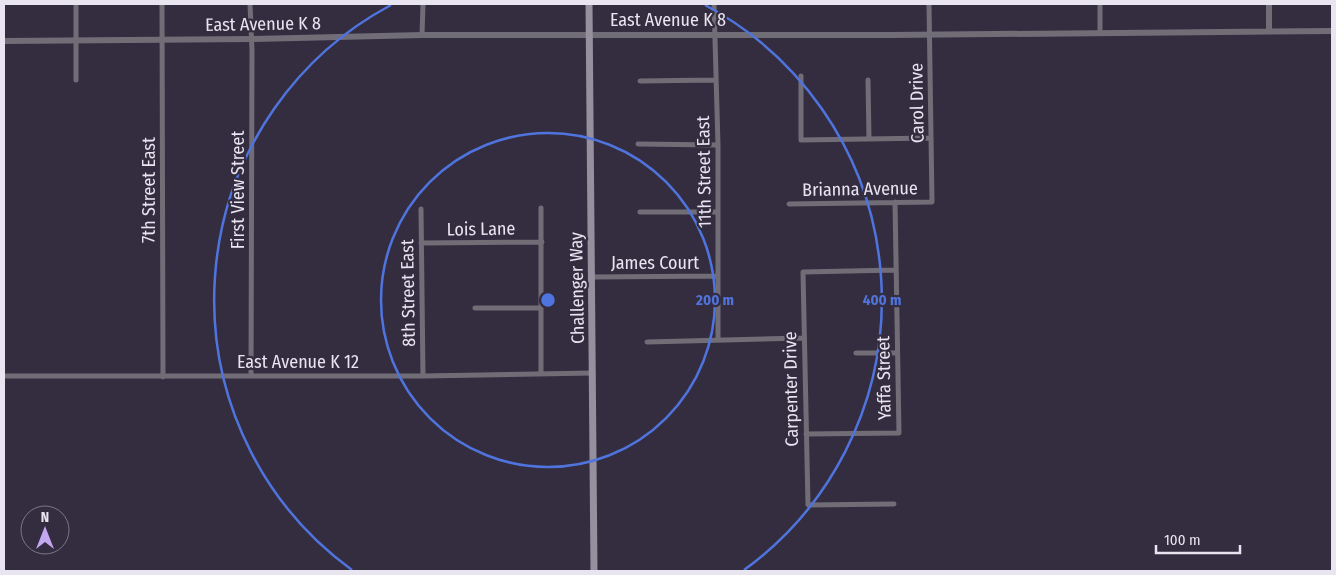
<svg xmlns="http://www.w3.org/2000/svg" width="1336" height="575" font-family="'Fira Sans Condensed',sans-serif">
  <rect width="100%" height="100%" fill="#342d40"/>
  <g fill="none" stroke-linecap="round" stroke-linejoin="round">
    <path stroke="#716d77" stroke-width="5" d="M76 4V80
      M162 4 163 377
      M250 4 252 50 251 376
      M714 4 718 145V340
      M1100 4V33
      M422 35 423 4
      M801 76V140L931 138
      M868 80 869 139
      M640 81 716 80
      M638 144 718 145
      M789 204 932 202 929 4
      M541 208V374
      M421 209 423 376
      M640 212H718
      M421 243 542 242
      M592 277 718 276
      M475 308H541
      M647 342 804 338
      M856 353H897
      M4 376H423L593 373
      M806 434 899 433 895 202
      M894 504 808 505 803 272 896 270"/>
    <path stroke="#716d77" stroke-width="6" d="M1269 4V31
      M4 41 252 39 422 35H893L1332 31"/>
    <path stroke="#958f9e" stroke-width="7" d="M589 4 594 571"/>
  </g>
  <g fill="none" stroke="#5074de" stroke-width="2.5">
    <circle cx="548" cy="300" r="167"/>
    <path d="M352 570A334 334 0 0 1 391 5M705 5A334 334 0 0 1 744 570"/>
  </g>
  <g text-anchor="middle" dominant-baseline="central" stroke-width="4.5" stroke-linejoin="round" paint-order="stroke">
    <g font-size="18" fill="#e8e4f0" stroke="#342d40">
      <text x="668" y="20">East Avenue K 8</text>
      <text transform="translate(263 24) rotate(-1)">East Avenue K 8</text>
      <text transform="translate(917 103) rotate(-91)">Carol Drive</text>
      <text transform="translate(704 172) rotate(-91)">11th Street East</text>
      <text transform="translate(860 189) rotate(-1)">Brianna Avenue</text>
      <text transform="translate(149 190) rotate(-90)">7th Street East</text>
      <text transform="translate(238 190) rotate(-90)">First View Street</text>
      <text transform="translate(481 229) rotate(-1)">Lois Lane</text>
      <text x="655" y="263">James Court</text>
      <text transform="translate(577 288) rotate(-91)">Challenger Way</text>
      <text transform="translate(408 293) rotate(-91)">8th Street East</text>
      <text x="298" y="362">East Avenue K 12</text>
      <text transform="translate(884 378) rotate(-91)">Yaffa Street</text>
      <text transform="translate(791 389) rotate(-91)">Carpenter Drive</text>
    </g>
  </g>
  <circle cx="548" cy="300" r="8" fill="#5074de" stroke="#342d40" stroke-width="2.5"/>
  <g font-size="15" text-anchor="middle" font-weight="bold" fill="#5074de" stroke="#342d40" stroke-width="4.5" stroke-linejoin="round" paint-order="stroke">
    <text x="715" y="305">200 m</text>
    <text x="882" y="305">400 m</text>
  </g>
  <rect width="1336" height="575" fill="none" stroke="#e8e4f0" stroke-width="10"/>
  <g transform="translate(45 530)"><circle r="24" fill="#342d40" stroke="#7c7686"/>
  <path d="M0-4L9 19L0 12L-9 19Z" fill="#c4a7f1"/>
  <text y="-8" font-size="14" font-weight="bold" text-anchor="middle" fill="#e8e4f0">N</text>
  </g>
  <path d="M1156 545v8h84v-8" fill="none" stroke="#e8e4f0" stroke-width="2.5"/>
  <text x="1164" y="545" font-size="15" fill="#e8e4f0" stroke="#342d40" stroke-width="4" paint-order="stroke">100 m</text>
</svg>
